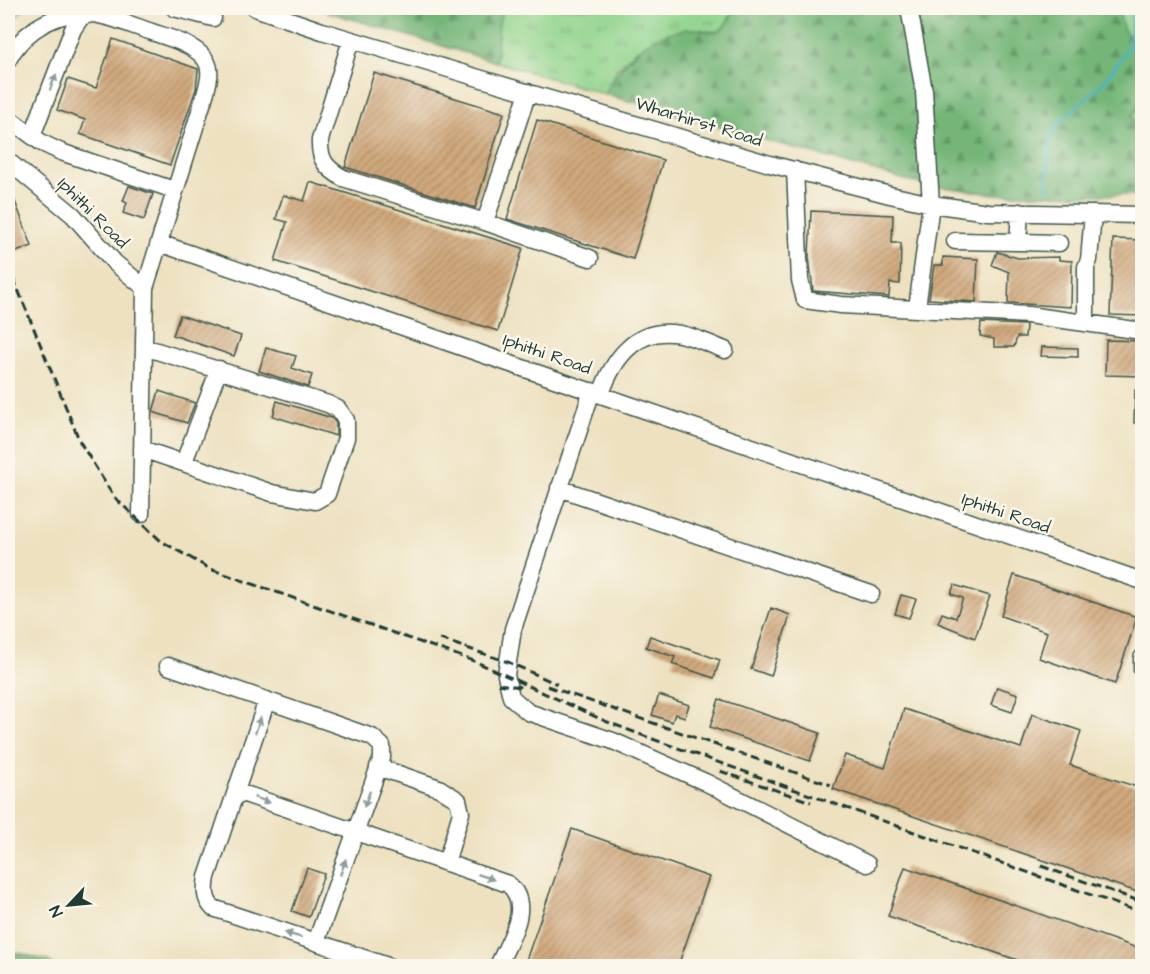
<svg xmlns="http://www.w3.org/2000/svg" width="1150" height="974" font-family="'Architects Daughter',sans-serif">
  <defs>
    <pattern id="grass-tufts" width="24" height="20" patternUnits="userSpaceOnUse" patternTransform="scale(1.5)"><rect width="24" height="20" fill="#91d48d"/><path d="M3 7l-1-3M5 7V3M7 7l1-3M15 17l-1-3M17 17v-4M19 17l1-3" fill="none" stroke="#76ad74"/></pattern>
    <pattern id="forest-firs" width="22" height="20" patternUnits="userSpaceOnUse" patternTransform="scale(1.5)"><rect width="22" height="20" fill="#74b678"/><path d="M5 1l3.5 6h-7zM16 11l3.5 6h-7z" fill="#5f9563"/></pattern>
    <pattern id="building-hatch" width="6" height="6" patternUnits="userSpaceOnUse" patternTransform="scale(1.5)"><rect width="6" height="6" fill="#d1a97d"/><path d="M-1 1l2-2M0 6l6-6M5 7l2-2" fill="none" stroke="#a98b67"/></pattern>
  </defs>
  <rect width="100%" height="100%" fill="#fbf7ec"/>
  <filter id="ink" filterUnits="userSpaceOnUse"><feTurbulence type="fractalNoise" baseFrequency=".0167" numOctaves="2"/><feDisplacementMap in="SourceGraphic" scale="12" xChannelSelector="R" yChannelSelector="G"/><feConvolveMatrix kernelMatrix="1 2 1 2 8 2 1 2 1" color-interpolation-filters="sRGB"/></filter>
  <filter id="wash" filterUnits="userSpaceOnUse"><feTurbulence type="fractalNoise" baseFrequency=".008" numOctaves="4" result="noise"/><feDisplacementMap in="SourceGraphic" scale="24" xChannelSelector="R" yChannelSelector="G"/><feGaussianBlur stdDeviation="1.35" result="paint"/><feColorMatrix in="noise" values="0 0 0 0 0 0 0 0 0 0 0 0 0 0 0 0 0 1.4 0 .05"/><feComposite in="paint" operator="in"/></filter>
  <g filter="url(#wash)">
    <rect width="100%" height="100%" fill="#ede1c0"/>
    <path fill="url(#grass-tufts)" stroke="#588860" stroke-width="1.5" d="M505 8H735L722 30 714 33 701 29 635 51 617 70 604 94 496 62 499 21Z
      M1118 8H1142V47L1135 45 1123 29Z
      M1142 100V151L1132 116Z"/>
    <path fill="url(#forest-firs)" stroke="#4a7a56" stroke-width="1.5" d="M315 8H505L499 21 496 62Z
      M735 8H1118L1123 29 1135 45 1142 47V100L1132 116 1142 151V195L995 194 920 184 604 94C624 59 647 34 688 29 699 27 711 35 720 30 727 27 731 14 735 8Z
      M8 950 48 961 56 966H8Z"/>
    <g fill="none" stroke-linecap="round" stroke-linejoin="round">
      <path stroke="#48b5c3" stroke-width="3" d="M8 23 24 8
        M1047 189 1050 140 1056 126 1104 82 1130 46 1132 8"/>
    </g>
    <g id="blocks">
      <path fill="url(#building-hatch)" d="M113 39 198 69 196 89 170 165 80 134 85 120 57 110 68 79 96 88Z
        M374 73 504 113 475 208 345 167Z
        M537 120 663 160 633 259 507 219Z
        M310 182 523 248 498 331 275 261 287 222 276 219 283 195 304 201Z
        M8 183 32 246 16 252 8 230Z
        M129 186 153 194 144 220 123 213 127 203 123 201Z
        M811 211 893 215 892 243H901L900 284 890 283 889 297 813 291 809 256Z
        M1113 239 1143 240V316L1110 315Z
        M997 252 1018 258 1059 257V260L1072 261 1071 307 1008 303 1009 272 992 265Z
        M943 257 978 259 976 302 929 299 934 265H943Z
        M180 315 241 336 234 356 173 335Z
        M981 323 1026 325 1025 337H1017L1014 347H994V339L980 336Z
        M1106 340 1143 341V376L1105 375Z
        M1042 347 1078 348V357L1041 356Z
        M266 348 296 356 292 368 312 375 308 387 259 371Z
        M1135 390H1143V423H1134Z
        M159 391 195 403 187 423 153 412Z
        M277 401 332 418 336 423V436L273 416Z
        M1014 575 1137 617 1115 684 1039 658 1047 632 1001 616Z
        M954 585 990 596 975 638 938 623 942 613 956 618 963 598 951 594Z
        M901 595 916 599 909 618 895 614Z
        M771 608 790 615 771 676 751 669Z
        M650 636 720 660 714 678 672 664 675 657 646 647Z
        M997 687 1018 694 1012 712 991 705Z
        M659 695 689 705 685 717 675 714 672 722 652 715Z
        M719 699 820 733 810 761 710 727Z
        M904 709 1021 748 1032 714 1081 731 1070 765 1143 789V894L833 789 845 755 885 768Z
        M572 829 709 877 678 966H524Z
        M905 867 1143 950V966H1035L888 916Z
        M307 868 324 874 309 917 292 911Z"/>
    </g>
  </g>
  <g filter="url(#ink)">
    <use href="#blocks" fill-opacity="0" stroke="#3e5649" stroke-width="1.5"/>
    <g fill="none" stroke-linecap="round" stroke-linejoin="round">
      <defs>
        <path id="minor" d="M174 8 213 18
          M255 8 322 31 482 79 770 164 890 195 931 204 988 212 1142 215
          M909 8 924 91 931 204 917 308
          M351 40 320 140C319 160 326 168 343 178L485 222 590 258
          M8 60C14 48 24 37 35 29 78 0 107 17 152 32 169 38 194 44 205 59 213 70 208 83 205 95L159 243
          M8 118 42 143 61 152 174 190
          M32 136 73 29 81 17 94 13
          M8 161 73 215 115 263 145 288 159 243 1142 581
          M795 170 800 280 805 300 841 305 1028 315 1142 331
          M485 222 528 92
          M955 241 1018 242 1020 212
          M1018 242 1059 243
          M1086 322V267L1089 260 1093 214
          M592 391 513 629 506 675 511 697 528 712 613 741 705 782 867 864
          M601 394C612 362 633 330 672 333 690 334 709 344 725 350
          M142 449 272 493 315 501 327 494 346 438V420L338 409 328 404 144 347
          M184 462 219 369
          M559 488 871 594
          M141 514 145 288
          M1142 658V670
          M168 666 372 737 382 746V758L316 942
          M378 767 439 788 458 800 461 813 446 863
          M236 791 267 700
          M388 966 213 908C204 899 205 889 207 877L236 791 508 884C534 906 508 942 498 966"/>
      </defs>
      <use href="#minor" stroke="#3e5649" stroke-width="19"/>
      <use href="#minor" stroke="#fff" stroke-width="16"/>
      <path stroke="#1f3d34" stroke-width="3" stroke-dasharray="9 4.5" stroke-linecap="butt" d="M8 265 80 442 114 497 161 541 210 569 474 661 605 721 647 737 1142 913
        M440 639 508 662 557 684
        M498 684 521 687
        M547 686 831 785
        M720 771 811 802
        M1041 866 1142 902"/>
    </g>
    <defs><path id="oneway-solid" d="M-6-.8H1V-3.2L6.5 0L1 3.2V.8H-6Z" transform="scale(1.5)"/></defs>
    <g fill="#8f9e9a">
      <use href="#oneway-solid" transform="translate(53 82) rotate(-69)"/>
      <use href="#oneway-solid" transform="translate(258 725) rotate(-71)"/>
      <use href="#oneway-solid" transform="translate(367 799) rotate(110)"/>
      <use href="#oneway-solid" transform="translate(262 800) rotate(19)"/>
      <use href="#oneway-solid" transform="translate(343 867) rotate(-71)"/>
      <use href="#oneway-solid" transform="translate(486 877) rotate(19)"/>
      <use href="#oneway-solid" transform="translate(293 935) rotate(-163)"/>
    </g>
  </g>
  <g text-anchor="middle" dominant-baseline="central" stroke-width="5" stroke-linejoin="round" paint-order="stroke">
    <g font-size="18" fill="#1f3d34" stroke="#fbf7ec">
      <text transform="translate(699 122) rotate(17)">Wharhirst Road</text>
      <text transform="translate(93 213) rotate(45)">Iphithi Road</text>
      <text transform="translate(547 354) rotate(19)">Iphithi Road</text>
      <text transform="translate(1006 513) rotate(19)">Iphithi Road</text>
    </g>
  </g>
  <rect width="1150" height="974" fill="none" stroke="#fbf7ec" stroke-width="30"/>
  <g transform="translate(69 905) rotate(244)" stroke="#fbf7ec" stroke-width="4.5" paint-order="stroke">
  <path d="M0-4.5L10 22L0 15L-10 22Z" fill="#1f3d34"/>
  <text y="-9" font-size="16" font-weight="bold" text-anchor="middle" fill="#1f3d34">N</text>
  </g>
</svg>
